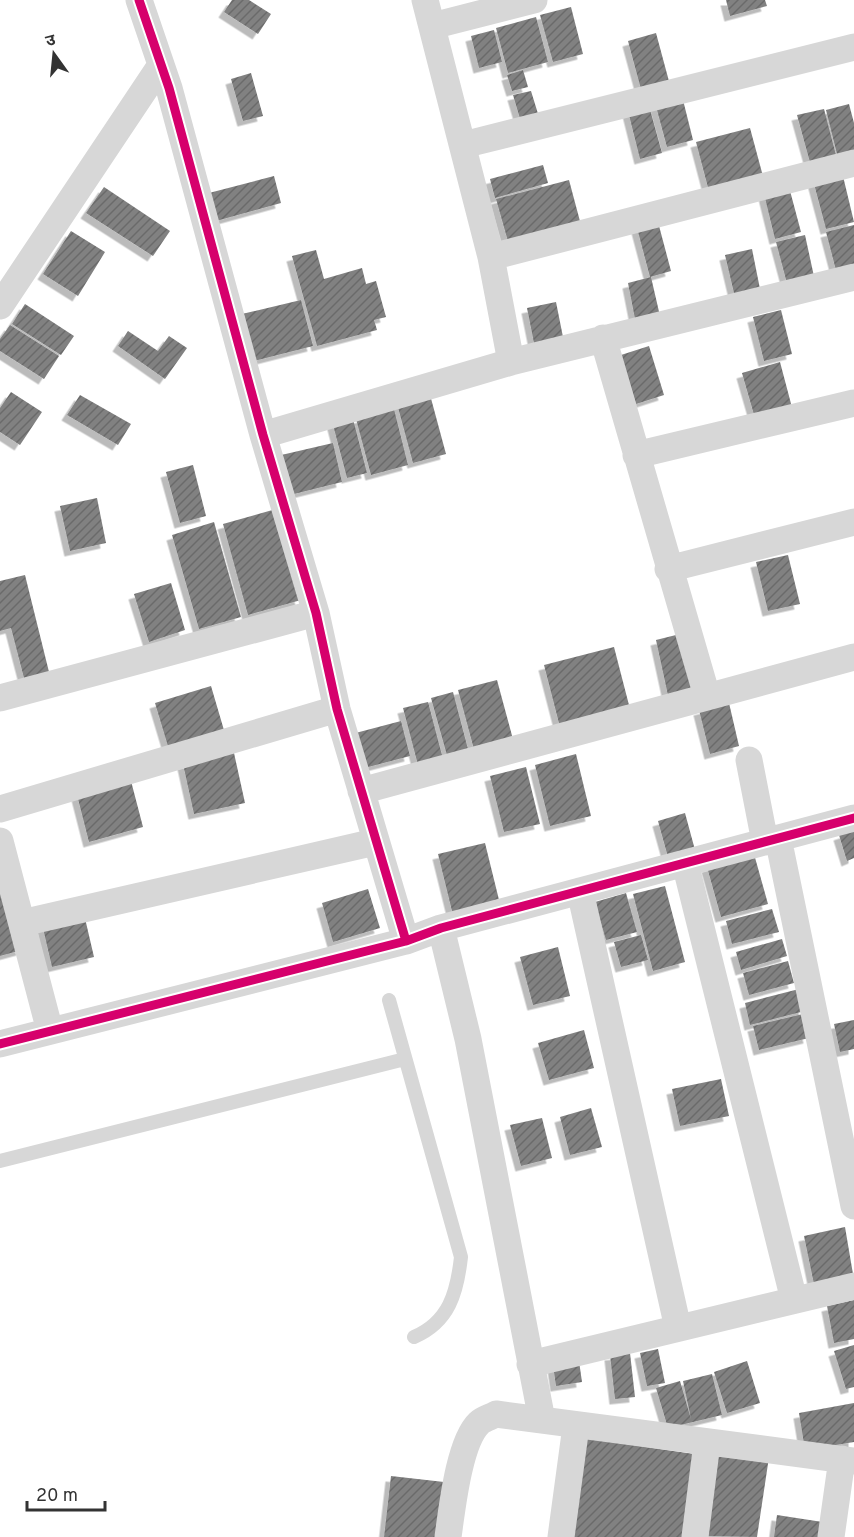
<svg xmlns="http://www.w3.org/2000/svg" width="854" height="1537" font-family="Overpass,'Noto Sans Devanagari',sans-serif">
  <defs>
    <pattern id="building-hatch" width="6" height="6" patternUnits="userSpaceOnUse" patternTransform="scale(1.5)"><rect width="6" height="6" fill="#818181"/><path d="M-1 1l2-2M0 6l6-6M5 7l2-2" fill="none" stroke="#6a6a6a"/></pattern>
    <filter id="shadow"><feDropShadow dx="-5.5" dy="5.5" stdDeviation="0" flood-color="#0004"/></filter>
  </defs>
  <rect width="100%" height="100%" fill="#fff"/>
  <path fill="url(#building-hatch)" filter="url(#shadow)" d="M232 0H249L271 14 258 34 224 12Z
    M726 0H765L767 6 730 16Z
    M571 7 583 54 553 62 540 15Z
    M536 17 548 62 508 73 496 28Z
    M494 30 502 62 479 68 471 36Z
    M656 33 670 85 642 93 628 41Z
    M523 70 528 87 512 91 507 75Z
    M251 73 263 116 243 121 231 79Z
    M531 91 539 117 521 122 513 95Z
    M681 92 693 140 667 147 654 99Z
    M648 102 662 153 640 159 627 107Z
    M849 104 854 123V154L838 158 826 110Z
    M824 109 837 159 811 166 797 115Z
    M750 128 764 180 710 195 696 142Z
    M543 165 548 183 495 198 490 179Z
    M842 172 854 222 826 229 813 180Z
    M274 176 281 203 216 221 209 193Z
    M569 180 581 225 509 245 496 199Z
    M104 187 170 231 153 256 86 213Z
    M789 187 801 232 775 239 764 194Z
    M658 222 671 271 650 277 637 228Z
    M854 225V270L837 274 826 232Z
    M71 231 105 252 78 296 43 274Z
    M805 235 815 281 788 287 776 242Z
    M752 249 761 294 734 293 725 255Z
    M316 250 324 279 362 268 366 284 376 281 386 317 374 320 377 330 317 346 292 256Z
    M651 277 660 316 636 324 628 283Z
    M301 300 313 346 254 361 242 314Z
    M556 302 564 342 535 348 527 308Z
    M25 304 74 336 61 355 12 324Z
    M781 310 792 354 764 361 753 317Z
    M10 325 59 356 44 379 0 351V339Z
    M128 331 158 351 169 336 187 348 165 379 118 346Z
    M649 346 664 395 636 404 621 355Z
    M780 362 794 415 757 425 742 373Z
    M429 391 446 454 413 463 396 400Z
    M11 392 42 412 20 445 0 432V408Z
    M80 395 131 424 118 445 67 415Z
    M394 409 408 465 371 475 356 419Z
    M352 415 367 473 347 478 332 421Z
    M333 443 342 482 286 496 277 456Z
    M193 465 206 516 180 523 166 472Z
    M97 498 106 543 70 551 60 506Z
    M276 509 301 600 248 615 223 524Z
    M214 522 241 617 199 629 172 535Z
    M788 555 800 604 768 611 756 562Z
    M25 575 49 672 24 678 11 628 0 631V581Z
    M171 583 185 630 149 642 134 594Z
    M680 634 693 695 669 700 656 640Z
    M614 647 630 709 560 727 544 665Z
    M497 680 514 743 475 753 458 690Z
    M211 686 226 737 170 753 155 703Z
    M453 692 469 753 448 759 431 698Z
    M428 702 443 759 418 765 403 708Z
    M729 703 739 746 710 754 699 710Z
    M401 721 410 756 357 770 348 735Z
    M234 753 245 803 194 814 183 764Z
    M576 754 591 816 550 826 535 765Z
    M526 767 540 824 504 832 490 776Z
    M131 781 143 827 89 842 77 795Z
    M685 813 695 850 668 857 658 821Z
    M854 830V858L847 861 839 835Z
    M485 843 500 904 453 915 438 854Z
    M754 854 768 904 721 917 707 867Z
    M0 886 22 950 0 956Z
    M665 886 685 962 653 971 633 894Z
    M368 889 380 928 333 942 322 903Z
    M626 893 637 932 606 940 595 902Z
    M772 909 779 932 732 944 726 921Z
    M84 914 94 957 52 967 42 924Z
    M641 935 648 960 621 967 614 942Z
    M782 939 787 956 741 970 736 952Z
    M558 947 570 996 533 1005 520 957Z
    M788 961 794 983 749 995 743 973Z
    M799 989 805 1011 750 1025 745 1003Z
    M803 1014 809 1038 759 1050 753 1026Z
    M854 1020V1049L840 1052 834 1024Z
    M584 1030 594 1068 549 1080 538 1043Z
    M721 1079 729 1116 680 1126 672 1089Z
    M591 1108 602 1147 570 1155 560 1117Z
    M542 1118 552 1158 521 1166 510 1125Z
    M845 1227 854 1280 815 1289 804 1236Z
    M854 1300V1339L834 1343 827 1306Z
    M854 1345V1387L846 1389 834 1351Z
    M658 1349 665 1383 647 1386 640 1353Z
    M630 1353 635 1397 615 1399 610 1355Z
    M579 1361 582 1382 556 1386 553 1365Z
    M747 1361 760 1403 727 1413 714 1372Z
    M712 1374 722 1415 668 1428 656 1388 680 1381 691 1419 683 1381Z
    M854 1403V1442L805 1450 799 1413Z
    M584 1438 694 1454 682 1537H570Z
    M716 1449 769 1457 757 1537 704 1536Z
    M391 1476 444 1482 437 1537H384Z
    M777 1515 829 1523 827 1537H774Z"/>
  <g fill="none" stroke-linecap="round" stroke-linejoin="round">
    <path stroke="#d7d7d7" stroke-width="14" d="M389 1000 461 1257C457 1293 449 1322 414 1337
      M0 1161 405 1059"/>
    <path stroke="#d7d7d7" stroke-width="27" d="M139 0 169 88 263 435 316 613 337 709 406 941
      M425 0 491 257 511 362
      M432 26 534 0
      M463 145 854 47
      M491 257 854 163
      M0 306 161 65
      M603 338 707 696
      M263 435 511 362 854 277
      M636 455 854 403
      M668 569 854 522
      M0 698 316 613
      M749 760 765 842
      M361 791 854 657
      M0 809 337 709
      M778 838 854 1206
      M0 841 50 1031
      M685 863 794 1300
      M580 891 678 1328
      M22 923 375 842
      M441 928 468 1039 542 1420
      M0 1044 406 941 441 928 854 818
      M530 1364 854 1286
      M448 1537C452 1509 459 1442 479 1423 483 1419 491 1417 496 1414L854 1461
      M561 1537 576 1426
      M695 1537 707 1443
      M831 1537 842 1459"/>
    <defs>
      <path id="cycleway" d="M139 0 169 88 263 435 316 613 337 709 406 941
        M0 1044 406 941 441 928 854 818"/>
    </defs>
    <use href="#cycleway" stroke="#fff" stroke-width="13"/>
    <use href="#cycleway" stroke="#d6006c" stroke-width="9"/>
  </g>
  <g transform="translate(54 54) rotate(345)" stroke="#ffffff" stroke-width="4.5" paint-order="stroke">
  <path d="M0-4.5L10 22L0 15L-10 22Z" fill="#333333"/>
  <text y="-9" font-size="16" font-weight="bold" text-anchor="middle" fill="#333333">उ</text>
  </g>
  <path d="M27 1501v9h78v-9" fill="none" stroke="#333333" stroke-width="3"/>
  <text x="36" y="1501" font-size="18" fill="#333333" stroke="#ffffff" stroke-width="4.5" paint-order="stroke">20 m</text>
</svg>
